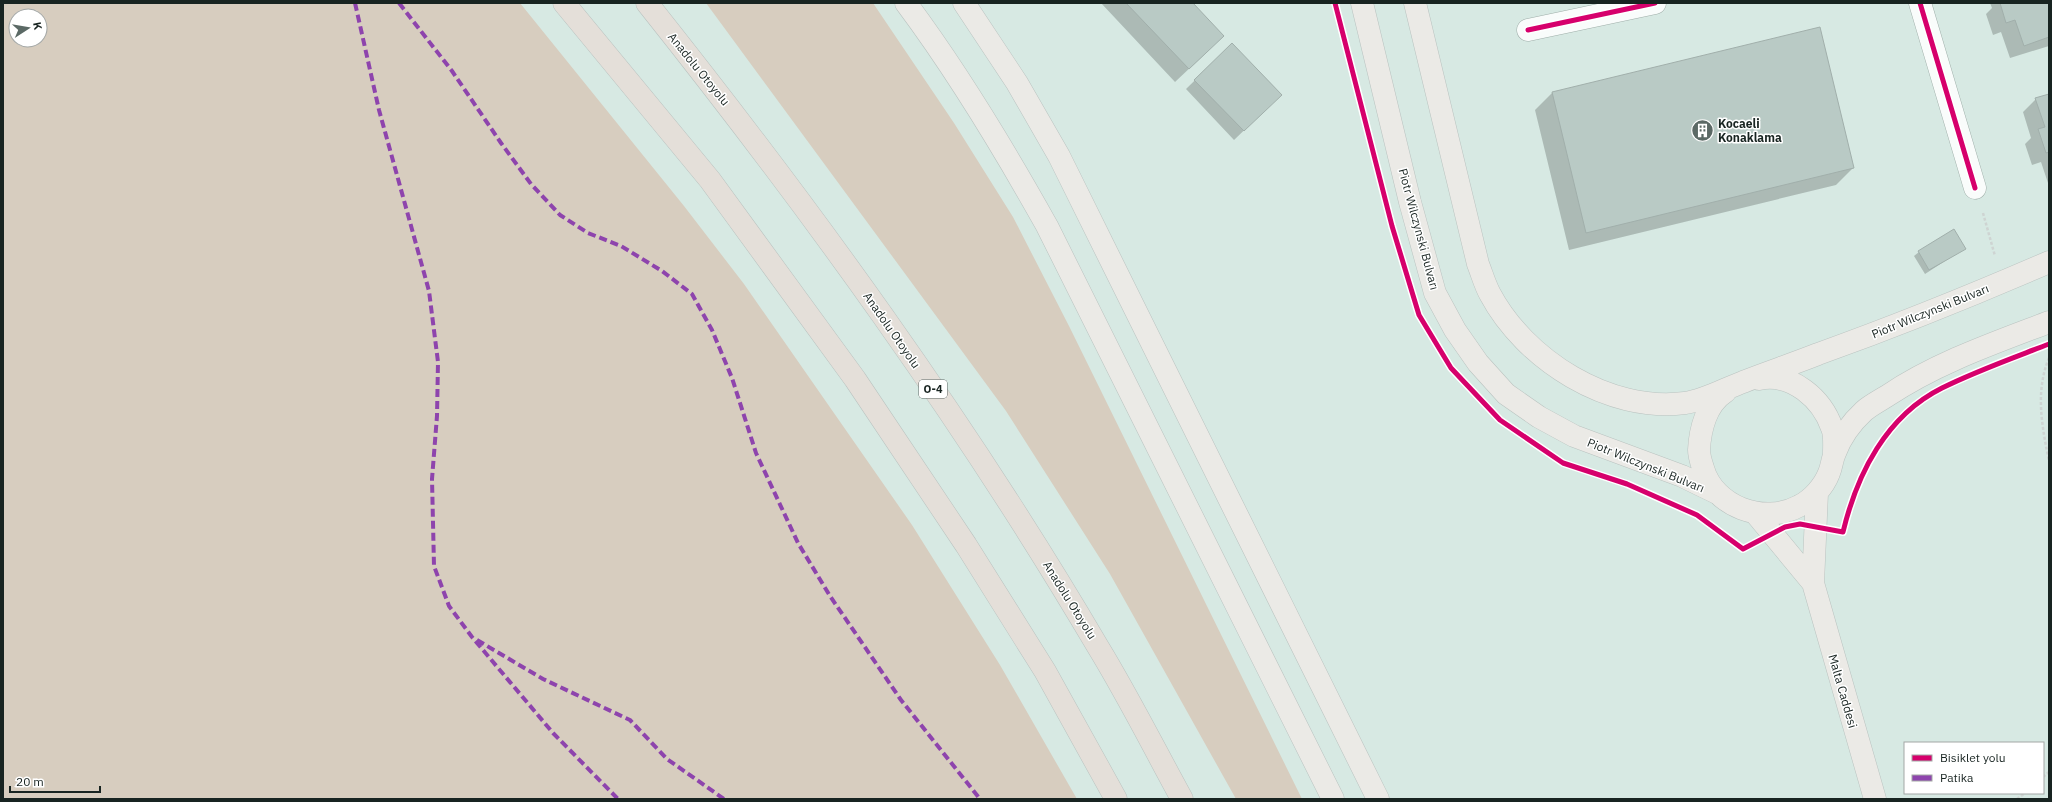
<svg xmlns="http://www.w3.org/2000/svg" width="2052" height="802" font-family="'IBM Plex Sans',sans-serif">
  <rect width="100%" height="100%" fill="#d7e9e3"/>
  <path fill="#d7cdbf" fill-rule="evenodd" d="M3 3H520L684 206 744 284 912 525 1000 665 1077 799H3ZM16 16H40V40H16Z
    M706 3H873L954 123 1013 217 1069 326 1302 799H1236L1110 574 1006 411Z"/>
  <path fill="#0003" d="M1101 3H1192L1210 49 1175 82Z
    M1990 3H2049V46L2010 58 2001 32 1993 35 1986 14 1992 8Z
    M1819 28 1853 168 1836 185 1569 250 1535 110 1552 93Z
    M1232 44 1281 95 1234 140 1186 89Z
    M2049 95V186L2041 162 2032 165 2025 144 2031 138 2023 112 2036 99Z
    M1965 248 1925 274 1914 256 1919 252Z"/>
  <path fill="#b9cac5" stroke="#a1afab" d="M1126 3H1193L1224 36 1189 69Z
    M2000 3H2049V37L2024 46 2015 20 2006 23Z
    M1820 27 1854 168 1586 233 1552 92Z
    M1232 43 1282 95 1244 131 1194 80Z
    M2049 94V152L2046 153 2038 129 2045 127 2035 98Z
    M1954 229 1966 249 1929 270 1918 251Z"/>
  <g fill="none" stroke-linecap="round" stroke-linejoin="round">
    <defs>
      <path id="minor" d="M1920 3 1975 188
        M1528 30 1655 3"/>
      <path id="major" d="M906 3C959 74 1004 149 1047 226L1333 799
        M964 3 1017 83 1059 156 1378 799
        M1362 3 1410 202 1435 293 1455 330 1478 363 1506 394 1539 417 1574 436 1682 476 1717 493
        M1415 3 1478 264C1482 274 1485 285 1490 294 1525 360 1609 413 1685 403 1706 400 1724 389 1743 382 1768 372 1793 364 1818 354 1896 326 1973 295 2049 262
        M1759 379C1792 372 1822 399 1832 428 1835 435 1834 445 1834 453
        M1725 392C1706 404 1700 430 1699 450 1699 456 1701 462 1703 468 1714 507 1764 525 1799 506 1812 500 1824 486 1829 473 1832 466 1832 459 1835 453 1841 437 1852 422 1864 411 1871 405 1879 401 1887 396 1936 363 1994 343 2049 322
        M1817 493 1813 583 1875 799
        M1756 514 1813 583"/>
      <path id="highway" d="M564 3 710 180 855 379 966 545 1045 671 1116 799
        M647 3C810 208 965 421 1098 647 1128 696 1154 748 1182 799"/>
    </defs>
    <use href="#minor" stroke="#9faea9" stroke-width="23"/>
    <use href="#major" stroke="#bac3c0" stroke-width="23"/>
    <use href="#highway" stroke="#bac3c0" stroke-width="23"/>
    <path stroke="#ced4d2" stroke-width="2.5" stroke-dasharray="3 2" stroke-linecap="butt" d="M1983 213 1995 256
      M2049 358C2035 391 2042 427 2049 461
      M2043 777 2049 772
      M2017 799 2025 793"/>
    <use href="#minor" stroke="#f9fcfb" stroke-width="22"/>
    <use href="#major" stroke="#ebeae6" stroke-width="22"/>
    <use href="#highway" stroke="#e4dfd9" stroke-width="22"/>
    <path stroke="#8e44ad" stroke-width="4" stroke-dasharray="8 4" stroke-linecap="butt" d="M355 3 379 110 429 291 438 362 437 416 432 479 434 566 449 606 472 637 553 733 618 799
      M399 3 452 71 501 143 531 184 560 215 588 233 621 246 662 271 692 294 712 330 732 378 756 453 798 543 830 596 901 700 980 799
      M477 640 543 679 630 720 667 759 724 799"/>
    <defs>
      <path id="cycleway" d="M1335 3 1392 226 1419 315 1451 368 1500 420 1563 463 1627 484 1697 515 1743 549 1785 527 1800 524 1843 532C1857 474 1886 416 1942 388 1976 371 2013 358 2049 344
        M1920 3 1975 188
        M1528 30 1655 3"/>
    </defs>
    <use href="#cycleway" stroke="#fff" stroke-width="8"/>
    <use href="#cycleway" stroke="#d6006c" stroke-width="5"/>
  </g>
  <defs>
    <symbol id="building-disc" viewBox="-11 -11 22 22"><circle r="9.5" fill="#5b6965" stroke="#fff"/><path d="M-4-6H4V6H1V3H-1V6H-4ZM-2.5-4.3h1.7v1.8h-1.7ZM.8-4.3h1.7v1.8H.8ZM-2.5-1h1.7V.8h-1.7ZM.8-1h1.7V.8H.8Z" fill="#fff"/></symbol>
  </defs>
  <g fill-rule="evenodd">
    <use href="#building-disc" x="1690" y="118" width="25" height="25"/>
  </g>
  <g text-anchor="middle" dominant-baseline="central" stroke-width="3" stroke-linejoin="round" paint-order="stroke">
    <rect fill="#fff" stroke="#5d6664" stroke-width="1" x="919" y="380" width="28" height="18" rx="3"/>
    <g font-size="11" font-weight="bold" fill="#182421">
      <text x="933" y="389">O-4</text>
    </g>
    <g font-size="12" fill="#182421" stroke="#fff">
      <text transform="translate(699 69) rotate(51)">Anadolu Otoyolu</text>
      <text transform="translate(1419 229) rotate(75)">Piotr Wilczynski Bulvarı</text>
      <text transform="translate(1930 311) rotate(-22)">Piotr Wilczynski Bulvarı</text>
      <text transform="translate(892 330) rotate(55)">Anadolu Otoyolu</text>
      <text transform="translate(1646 465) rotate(22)">Piotr Wilczynski Bulvarı</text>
      <text transform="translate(1070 600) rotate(58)">Anadolu Otoyolu</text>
      <text transform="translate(1843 691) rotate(74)">Malta Caddesi</text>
    </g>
    <g font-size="12" font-weight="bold" fill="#182421" stroke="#fff" text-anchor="start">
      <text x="1718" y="123">Kocaeli<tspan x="1718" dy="14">Konaklama</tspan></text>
    </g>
  </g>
  <rect width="2052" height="802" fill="none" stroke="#182421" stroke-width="8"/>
  <rect x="1904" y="742" width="140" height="52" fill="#ffffff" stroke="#a3a7a6"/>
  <rect x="1912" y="755" width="20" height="6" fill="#d6006c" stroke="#a3a7a6"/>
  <text x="1940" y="762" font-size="12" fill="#182421">Bisiklet yolu</text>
  <rect x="1912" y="775" width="20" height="6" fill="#8e44ad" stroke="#a3a7a6"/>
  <text x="1940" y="782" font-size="12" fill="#182421">Patika</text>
  <g transform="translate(28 28) rotate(78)"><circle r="19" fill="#ffffff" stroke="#a3a7a6"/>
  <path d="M0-3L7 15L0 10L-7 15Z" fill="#5b6965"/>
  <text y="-6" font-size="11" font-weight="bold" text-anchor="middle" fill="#182421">K</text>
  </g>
  <path d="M10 786v6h90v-6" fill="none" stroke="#182421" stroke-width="2"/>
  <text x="16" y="786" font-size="12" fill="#182421" stroke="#ffffff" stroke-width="3" paint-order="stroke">20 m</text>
</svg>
